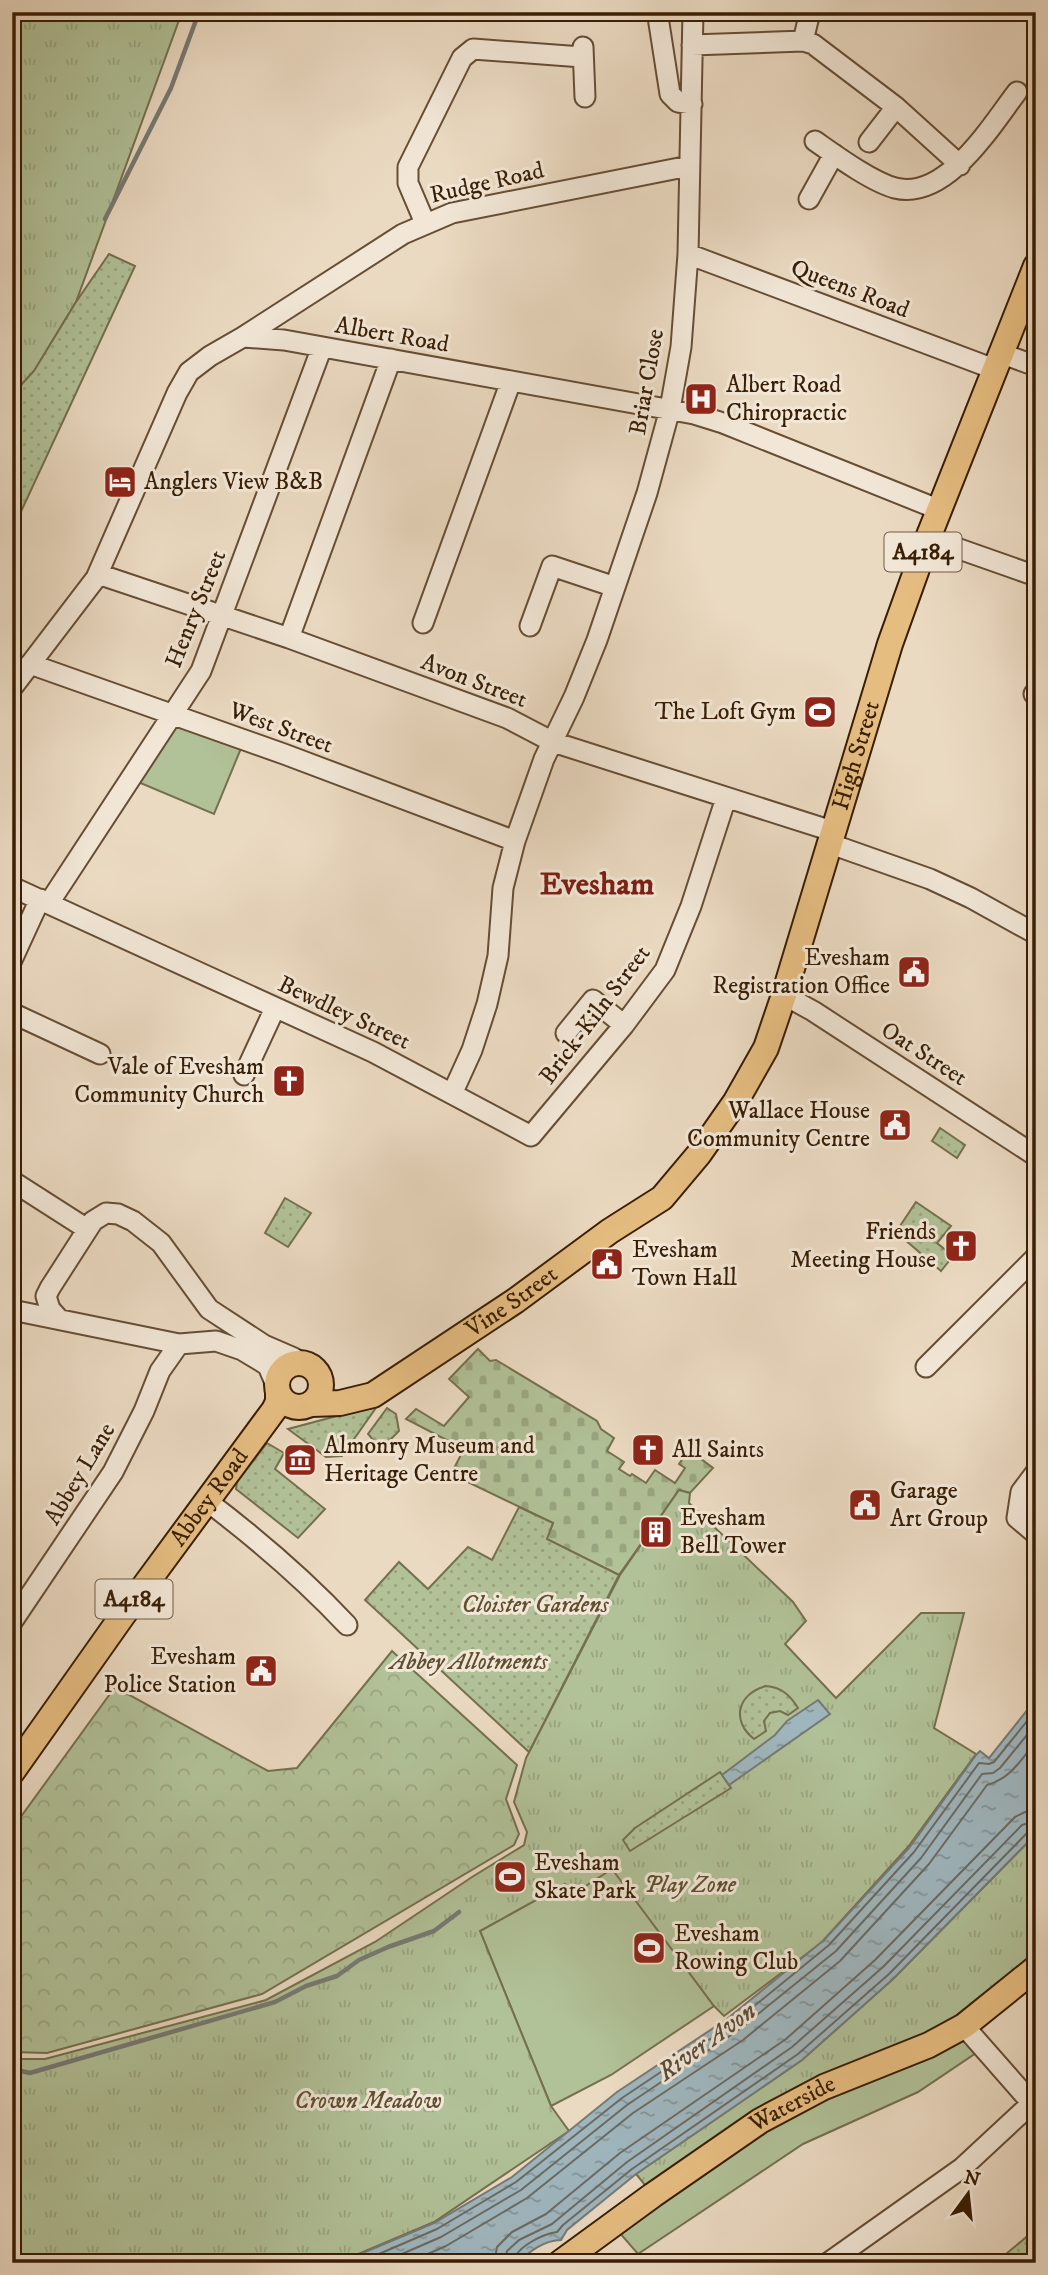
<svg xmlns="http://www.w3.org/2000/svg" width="1048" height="2275" font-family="'IM FELL DW Pica',serif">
  <defs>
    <pattern id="forest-crowns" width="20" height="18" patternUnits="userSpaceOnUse" patternTransform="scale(1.75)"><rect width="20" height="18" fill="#b1c198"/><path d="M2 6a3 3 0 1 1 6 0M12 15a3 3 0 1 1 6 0" fill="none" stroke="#99a581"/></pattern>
    <pattern id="cemetery-stones" width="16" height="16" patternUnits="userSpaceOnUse" patternTransform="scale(1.75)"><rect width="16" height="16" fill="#b1c198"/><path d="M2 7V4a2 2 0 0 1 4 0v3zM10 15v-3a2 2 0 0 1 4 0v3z" fill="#99a581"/></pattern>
    <pattern id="park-tufts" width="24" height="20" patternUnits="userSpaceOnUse" patternTransform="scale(1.75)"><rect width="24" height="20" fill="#b1c198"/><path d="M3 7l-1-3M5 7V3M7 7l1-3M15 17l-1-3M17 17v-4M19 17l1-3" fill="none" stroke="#99a581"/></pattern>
    <pattern id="garden-dots" width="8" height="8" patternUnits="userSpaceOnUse" patternTransform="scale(1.75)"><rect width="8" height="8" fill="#b1c198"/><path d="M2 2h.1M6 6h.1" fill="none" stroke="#99a581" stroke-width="1.8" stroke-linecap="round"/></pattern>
    <pattern id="water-ripples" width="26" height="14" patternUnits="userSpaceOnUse" patternTransform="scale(1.75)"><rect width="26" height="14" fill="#9fb7bf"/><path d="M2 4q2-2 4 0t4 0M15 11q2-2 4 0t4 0" fill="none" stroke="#839499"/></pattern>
  </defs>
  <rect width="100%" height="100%" fill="#ebdac2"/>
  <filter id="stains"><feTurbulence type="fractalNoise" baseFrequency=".00286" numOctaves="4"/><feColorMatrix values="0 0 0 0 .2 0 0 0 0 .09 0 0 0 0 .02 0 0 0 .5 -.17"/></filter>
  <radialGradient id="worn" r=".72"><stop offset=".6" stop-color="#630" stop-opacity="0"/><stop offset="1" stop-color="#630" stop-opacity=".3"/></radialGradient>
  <path fill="#b1c198" stroke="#75704e" stroke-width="2" d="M173 715 244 741 214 814 131 779Z
    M612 1868 714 2006 611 2075 551 2106 480 1931 566 1883 573 1894Z
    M964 2026 982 2049 918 2092 803 2144 638 2254 612 2224 760 2121Z"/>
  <path fill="url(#forest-crowns)" stroke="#75704e" stroke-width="2" d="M392 1651 517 1765 506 1799 519 1834 514 1845 262 1994 47 2053 12 2052V1829L115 1687 268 1771 297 1768Z"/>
  <path fill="url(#cemetery-stones)" stroke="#75704e" stroke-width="2" d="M478 1349 490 1361 496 1360 597 1421 601 1429 614 1438 607 1451 624 1462 619 1469 630 1476 632 1474 646 1483 655 1470 675 1483 685 1468 679 1464 689 1450 713 1468 690 1493 679 1490 619 1575 546 1539 553 1523 451 1474 464 1449 406 1419 416 1409 444 1426 469 1397 449 1379Z"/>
  <path fill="url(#park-tufts)" stroke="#75704e" stroke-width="2" d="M12 12H182L76 302 34 371 12 395Z
    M679 1490 690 1493 689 1503 793 1602 806 1621 785 1644 836 1698 921 1613H964L934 1728 976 1754 908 1847 821 1943 724 2016 714 2006 612 1869 573 1894 565 1884 480 1931 551 2106 569 2131 434 2222 337 2263H12V2059H45L266 2000 375 1942 472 1877 524 1845 527 1832 514 1802 526 1758 620 1575Z
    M1036 1834V1968L999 2000 824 2087 653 2195 636 2174 802 2060 893 1979Z"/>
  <path fill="url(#garden-dots)" stroke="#75704e" stroke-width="2" d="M109 254 135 266 12 531V395L34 371 76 302Z
    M940 1128 965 1145 957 1158 932 1141Z
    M285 1198 311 1213 288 1247 265 1233Z
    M916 1202 951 1226 937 1243 953 1256 941 1271 896 1232Z
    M378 1405 342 1456 326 1457 288 1429Z
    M387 1408 396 1414 399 1431 381 1449 368 1434Z
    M267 1443 284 1453 275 1469 325 1509 298 1538 236 1489 237 1482Z
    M519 1507 553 1523 547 1539 619 1575 529 1752 365 1600 399 1562 428 1589 468 1547 492 1560Z
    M766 1686C781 1687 790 1695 798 1708L788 1715 780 1711 770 1713 764 1721 766 1731 754 1739C731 1721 737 1694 766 1686Z
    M720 1772 731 1788 630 1851 623 1840 635 1828Z
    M1036 2229V2263H995Z"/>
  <path fill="url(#water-ripples)" stroke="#767a74" stroke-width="2" d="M1036 1699V1834L893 1979 802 2060 636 2174 567 2230 561 2240C544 2240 529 2252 517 2263H339L434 2223 512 2177 617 2092 727 2019 824 1940 909 1848 976 1755 980 1751 989 1758Z
    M818 1700 830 1714 729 1785 722 1775 775 1735 787 1721Z"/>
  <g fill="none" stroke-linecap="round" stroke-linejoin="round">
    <path stroke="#6c6a62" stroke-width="2" d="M358 2263 437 2229 516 2182 622 2098 731 2025 829 1945 914 1852 979 1763 989 1764 994 1762 1036 1710
      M381 2263 441 2237 521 2190 627 2105 737 2031 836 1951 921 1858 982 1774 993 1773 1000 1768 1036 1724
      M407 2263 446 2246 527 2198 633 2113 743 2040 840 1961 929 1864 987 1785C1010 1779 1021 1760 1036 1741
      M494 2263 497 2247 512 2232 546 2214 620 2153 786 2039 875 1960 1015 1817 1025 1812 1036 1810
      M504 2263 507 2251 519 2240 552 2224 627 2162 792 2047 883 1967 1022 1825 1036 1821
      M513 2263C515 2247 543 2234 557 2232L563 2225 632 2169 798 2054 889 1974 1028 1832 1036 1830"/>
    <path stroke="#767a74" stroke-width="4.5" d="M105 219 171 88 199 12
      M12 2069 30 2073 275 2002 306 1986 337 1976 359 1960 388 1947 434 1931 459 1912"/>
    <defs>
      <path id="minor" d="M654 12 658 17 670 94 678 102 692 104
        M803 41 810 12
        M692 45 803 41 813 44 896 107 960 165
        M583 47 585 97
        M815 141C835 155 872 182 895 188 946 201 991 126 1017 92
        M869 142 896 107
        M809 199 834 154
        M425 223 408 183V167L462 58 473 49 582 57
        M688 254 994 369
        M243 337 403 234 452 213 689 166
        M1000 353 1036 366
        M928 538 1036 576
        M98 574 289 638 507 718 553 742 832 831
        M423 623 511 381
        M530 626 552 566 615 587
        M289 638 391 359
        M30 664 284 754 515 841
        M12 688 96 578 177 393 189 372 210 356 243 337 284 340 694 414 723 423 940 510
        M1034 694 1036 692
        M828 843 930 879 971 898 1036 934
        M12 887 373 1052 531 1136 624 1025 665 970 691 906 726 798
        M49 903 201 671 322 347
        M12 960 40 899
        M784 995 813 1011 1036 1156
        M12 1013 100 1054
        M566 1033 593 1000 624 1025
        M244 1075 275 1008
        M452 1094 472 1050 487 1004 498 956 503 888 515 841 544 759 574 697 597 640 647 493 670 409 681 347 688 254 693 12
        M12 1181 87 1229
        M12 1310 179 1344 216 1341 242 1350 262 1362 268 1366 276 1385
        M59 1319 50 1309 46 1296 50 1288 93 1221 106 1213 118 1214 133 1221 161 1243 209 1309 264 1345 294 1358 295 1363
        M926 1367 1036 1257
        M1036 1472 1021 1492 1017 1518 1036 1534
        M207 1501C257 1539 304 1579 347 1625
        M12 1622 113 1472 144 1411 160 1371 179 1344
        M964 2026 1036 2108
        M828 2263 962 2168 1031 2104"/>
      <g id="major">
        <circle cx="299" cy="1385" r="22"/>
        <path id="s1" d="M312 1404 340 1403 373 1395 515 1301 610 1231 662 1198 699 1154 736 1101 766 1048 784 995 890 644 928 538 1036 266"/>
        <path id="s2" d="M12 1772 123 1615 274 1410 278 1402V1393"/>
        <path id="s3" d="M560 2263 653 2195 760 2121 824 2087 929 2045 964 2026 1036 1968"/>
      </g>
    </defs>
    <use href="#minor" stroke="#664d34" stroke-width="23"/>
    <use href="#major" stroke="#391e04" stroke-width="28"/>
    <use href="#minor" stroke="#f2e7d7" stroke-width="19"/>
    <use href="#major" stroke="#e6bd81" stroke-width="24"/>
  </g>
  <defs>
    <symbol id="hospital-square" viewBox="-11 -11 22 22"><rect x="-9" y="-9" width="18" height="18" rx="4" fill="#8f2418" stroke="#f2e7d7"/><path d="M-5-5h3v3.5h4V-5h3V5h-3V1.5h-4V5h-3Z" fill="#fff"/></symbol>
    <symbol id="hotel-square" viewBox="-11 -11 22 22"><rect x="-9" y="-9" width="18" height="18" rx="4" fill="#8f2418" stroke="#f2e7d7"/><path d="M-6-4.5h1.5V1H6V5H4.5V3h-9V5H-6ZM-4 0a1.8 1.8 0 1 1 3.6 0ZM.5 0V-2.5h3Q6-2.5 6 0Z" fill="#fff"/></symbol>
    <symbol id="stadium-square" viewBox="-11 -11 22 22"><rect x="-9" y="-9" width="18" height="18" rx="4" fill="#8f2418" stroke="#f2e7d7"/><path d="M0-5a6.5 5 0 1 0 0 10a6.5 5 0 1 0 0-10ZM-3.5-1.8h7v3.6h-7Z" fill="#fff"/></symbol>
    <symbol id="civic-square" viewBox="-11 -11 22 22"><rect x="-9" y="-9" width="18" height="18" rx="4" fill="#8f2418" stroke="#f2e7d7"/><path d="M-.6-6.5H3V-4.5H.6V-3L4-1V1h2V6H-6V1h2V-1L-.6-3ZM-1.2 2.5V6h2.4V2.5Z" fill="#fff"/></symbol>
    <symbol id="church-square" viewBox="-11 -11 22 22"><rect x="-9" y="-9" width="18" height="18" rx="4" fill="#8f2418" stroke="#f2e7d7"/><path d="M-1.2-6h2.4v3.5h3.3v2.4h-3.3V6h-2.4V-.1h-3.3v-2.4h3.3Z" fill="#fff"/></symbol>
    <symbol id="museum-square" viewBox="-11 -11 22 22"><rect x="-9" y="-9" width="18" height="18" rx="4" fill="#8f2418" stroke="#f2e7d7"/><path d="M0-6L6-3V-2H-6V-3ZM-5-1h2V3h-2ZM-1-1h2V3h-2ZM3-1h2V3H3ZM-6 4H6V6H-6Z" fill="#fff"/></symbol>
    <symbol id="building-square" viewBox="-11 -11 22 22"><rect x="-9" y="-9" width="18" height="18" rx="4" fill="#8f2418" stroke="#f2e7d7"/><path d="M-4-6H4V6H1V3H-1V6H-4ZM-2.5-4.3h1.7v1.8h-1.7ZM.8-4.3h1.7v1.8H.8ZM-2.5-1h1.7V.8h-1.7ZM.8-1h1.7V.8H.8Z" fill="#fff"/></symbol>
  </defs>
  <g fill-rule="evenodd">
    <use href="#hospital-square" x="682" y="380" width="38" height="38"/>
    <use href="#hotel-square" x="101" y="463" width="38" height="38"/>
    <use href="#stadium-square" x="801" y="693" width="38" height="38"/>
    <use href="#civic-square" x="895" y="953" width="38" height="38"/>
    <use href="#church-square" x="270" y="1062" width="38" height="38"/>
    <use href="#civic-square" x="876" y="1106" width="38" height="38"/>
    <use href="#church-square" x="942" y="1227" width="38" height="38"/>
    <use href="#civic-square" x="588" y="1245" width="38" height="38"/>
    <use href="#church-square" x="629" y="1431" width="38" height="38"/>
    <use href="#museum-square" x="281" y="1441" width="38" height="38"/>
    <use href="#civic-square" x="846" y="1486" width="38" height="38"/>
    <use href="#building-square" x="637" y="1513" width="38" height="38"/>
    <use href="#civic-square" x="242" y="1652" width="38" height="38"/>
    <use href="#stadium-square" x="491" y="1858" width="38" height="38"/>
    <use href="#stadium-square" x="630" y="1929" width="38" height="38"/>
  </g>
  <g text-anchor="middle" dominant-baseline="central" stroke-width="6" stroke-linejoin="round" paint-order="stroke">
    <g fill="#f2e7d7" stroke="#705a43" stroke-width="2">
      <rect x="884.5" y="532.5" width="77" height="39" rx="5"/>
      <rect x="95.5" y="1579.5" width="77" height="39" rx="5"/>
    </g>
    <g font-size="23" font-weight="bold" fill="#391e04">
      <text x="923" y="552">A4184</text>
      <text x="134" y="1599">A4184</text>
    </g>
    <g font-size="24" fill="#391e04" stroke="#f2e7d7">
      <text transform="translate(487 183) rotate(-13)">Rudge Road</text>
      <text transform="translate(850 289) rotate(21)">Queens Road</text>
      <text transform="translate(392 335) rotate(10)">Albert Road</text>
      <text transform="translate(647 382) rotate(-80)">Briar Close</text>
      <text transform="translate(196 609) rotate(-68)">Henry Street</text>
      <text transform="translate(474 681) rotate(21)">Avon Street</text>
      <text transform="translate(281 728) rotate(20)">West Street</text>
      <text stroke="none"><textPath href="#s1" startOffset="901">High Street</textPath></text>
      <text transform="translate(344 1013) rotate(25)">Bewdley Street</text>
      <text transform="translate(595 1015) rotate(-53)">Brick-Kiln Street</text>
      <text transform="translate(924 1054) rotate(33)">Oat Street</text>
      <text stroke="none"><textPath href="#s1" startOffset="229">Vine Street</textPath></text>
      <text transform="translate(80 1474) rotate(-59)">Abbey Lane</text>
      <text stroke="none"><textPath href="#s2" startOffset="338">Abbey Road</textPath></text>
      <text stroke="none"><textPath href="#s3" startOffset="282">Waterside</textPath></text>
    </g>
    <g font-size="24" fill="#391e04" stroke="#f2e7d7" text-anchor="start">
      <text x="726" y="385">Albert Road<tspan x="726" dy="28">Chiropractic</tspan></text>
      <text x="144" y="482">Anglers View B&amp;B</text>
      <text x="796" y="712" text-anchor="end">The Loft Gym</text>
      <text x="890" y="958" text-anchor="end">Evesham<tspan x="890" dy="28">Registration Office</tspan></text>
      <text x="264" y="1067" text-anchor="end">Vale of Evesham<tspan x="264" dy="28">Community Church</tspan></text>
      <text x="870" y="1111" text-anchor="end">Wallace House<tspan x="870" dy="28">Community Centre</tspan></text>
      <text x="936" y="1232" text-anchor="end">Friends<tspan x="936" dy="28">Meeting House</tspan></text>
      <text x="632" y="1250">Evesham<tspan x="632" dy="28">Town Hall</tspan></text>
      <text x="324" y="1446">Almonry Museum and<tspan x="324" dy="28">Heritage Centre</tspan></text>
      <text x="672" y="1450">All Saints</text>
      <text x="890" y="1491">Garage<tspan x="890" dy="28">Art Group</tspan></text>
      <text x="680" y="1518">Evesham<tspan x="680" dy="28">Bell Tower</tspan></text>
      <text x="236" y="1657" text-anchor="end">Evesham<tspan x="236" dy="28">Police Station</tspan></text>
      <text x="534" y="1863">Evesham<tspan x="534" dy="28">Skate Park</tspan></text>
      <text x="674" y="1934">Evesham<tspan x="674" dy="28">Rowing Club</tspan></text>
    </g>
    <g font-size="24" font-style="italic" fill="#5d4f30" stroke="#f2e7d7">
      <text x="535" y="1605">Cloister Gardens</text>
      <text x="469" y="1662">Abbey Allotments</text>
      <text x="690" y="1885">Play Zone</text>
      <text x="368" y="2101">Crown Meadow</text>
    </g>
    <g font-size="26" font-style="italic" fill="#584c3c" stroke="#f2e7d7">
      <text transform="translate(707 2042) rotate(-36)">River Avon</text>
    </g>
    <g font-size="32" font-weight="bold" fill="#7a1f14" stroke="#f2e7d7">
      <text x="597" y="885">Evesham</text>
    </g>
  </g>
  <rect width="1048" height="2275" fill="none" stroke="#ebdac2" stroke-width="42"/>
  <rect x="14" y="14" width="1020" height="2247" fill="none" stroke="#391e04" stroke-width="3.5"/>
  <rect x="21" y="21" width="1006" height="2233" fill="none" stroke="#391e04" stroke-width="2"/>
  <g transform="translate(968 2194) rotate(15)" stroke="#f2e7d7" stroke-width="5" paint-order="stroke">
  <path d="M0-5L12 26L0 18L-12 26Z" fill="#391e04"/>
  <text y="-10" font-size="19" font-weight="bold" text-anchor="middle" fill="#391e04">N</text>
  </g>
  <rect width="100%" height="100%" filter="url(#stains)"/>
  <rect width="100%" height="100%" fill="url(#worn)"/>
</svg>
